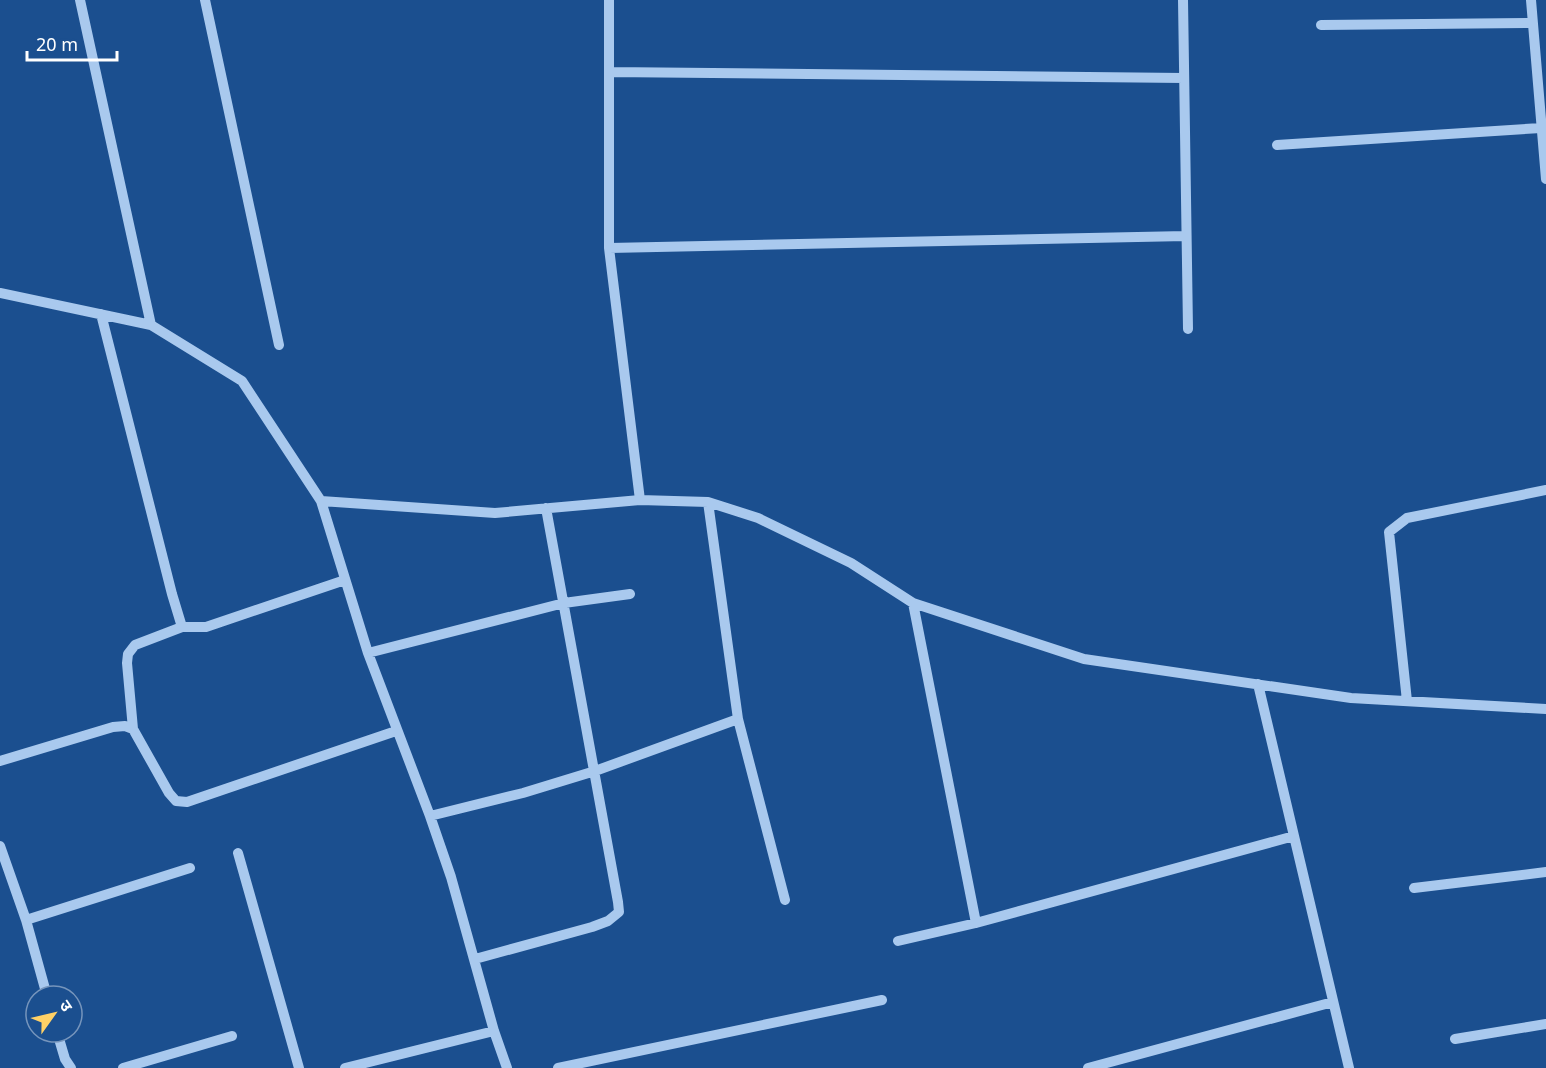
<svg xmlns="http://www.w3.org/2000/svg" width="1546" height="1068" font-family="'Noto Sans','Noto Sans Devanagari',sans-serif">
  <rect width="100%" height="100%" fill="#1b4f8f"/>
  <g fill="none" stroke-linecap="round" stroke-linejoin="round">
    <path stroke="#a9c9ee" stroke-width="10" d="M80 0 151 325 242 381 321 501 368 653 430 816 451 877 494 1031 507 1068
      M205 0 279 345
      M609 0V248L640 500
      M1183 0 1188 329
      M1531 0 1546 179
      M1321 25 1533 23
      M609 72 1184 78
      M1277 145 1541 128
      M609 248 1186 236
      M0 293 151 325
      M101 314 172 594 182 627H206L345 580
      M321 501 495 513 640 500 708 502 758 518 851 563 913 603 1084 659 1351 698 1546 709
      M708 502 738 719 785 900
      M913 603 976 923
      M368 653 564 603 630 594
      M1258 684 1349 1068
      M1407 701 1389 532 1407 518 1546 490
      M133 729 127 663 128 654 135 645 182 627
      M0 761 113 727 125 726 133 729 169 793 176 801 187 802 396 731
      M430 816 523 793 595 771 738 719
      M0 846 26 920 47 996
      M238 853 299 1068
      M1414 888 1546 872
      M26 920 190 868
      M898 941 976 923 1294 836
      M475 959 592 927 608 921 619 912 618 902 546 508
      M57 1032 65 1059 71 1068
      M1455 1039 1546 1024
      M123 1068 232 1036
      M345 1068 494 1031
      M558 1068 882 1000
      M1088 1068 1333 1002"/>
  </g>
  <g transform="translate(54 1014) rotate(56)"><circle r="28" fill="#1b4f8f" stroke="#7695bc" stroke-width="1.5"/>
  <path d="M0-4.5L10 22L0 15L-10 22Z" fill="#ffd166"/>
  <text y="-9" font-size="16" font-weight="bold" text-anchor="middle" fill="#ffffff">उ</text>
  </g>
  <path d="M27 51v9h90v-9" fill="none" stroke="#ffffff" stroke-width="3"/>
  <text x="36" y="51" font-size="18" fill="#ffffff" stroke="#1b4f8f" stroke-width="4.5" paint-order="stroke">20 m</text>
</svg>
